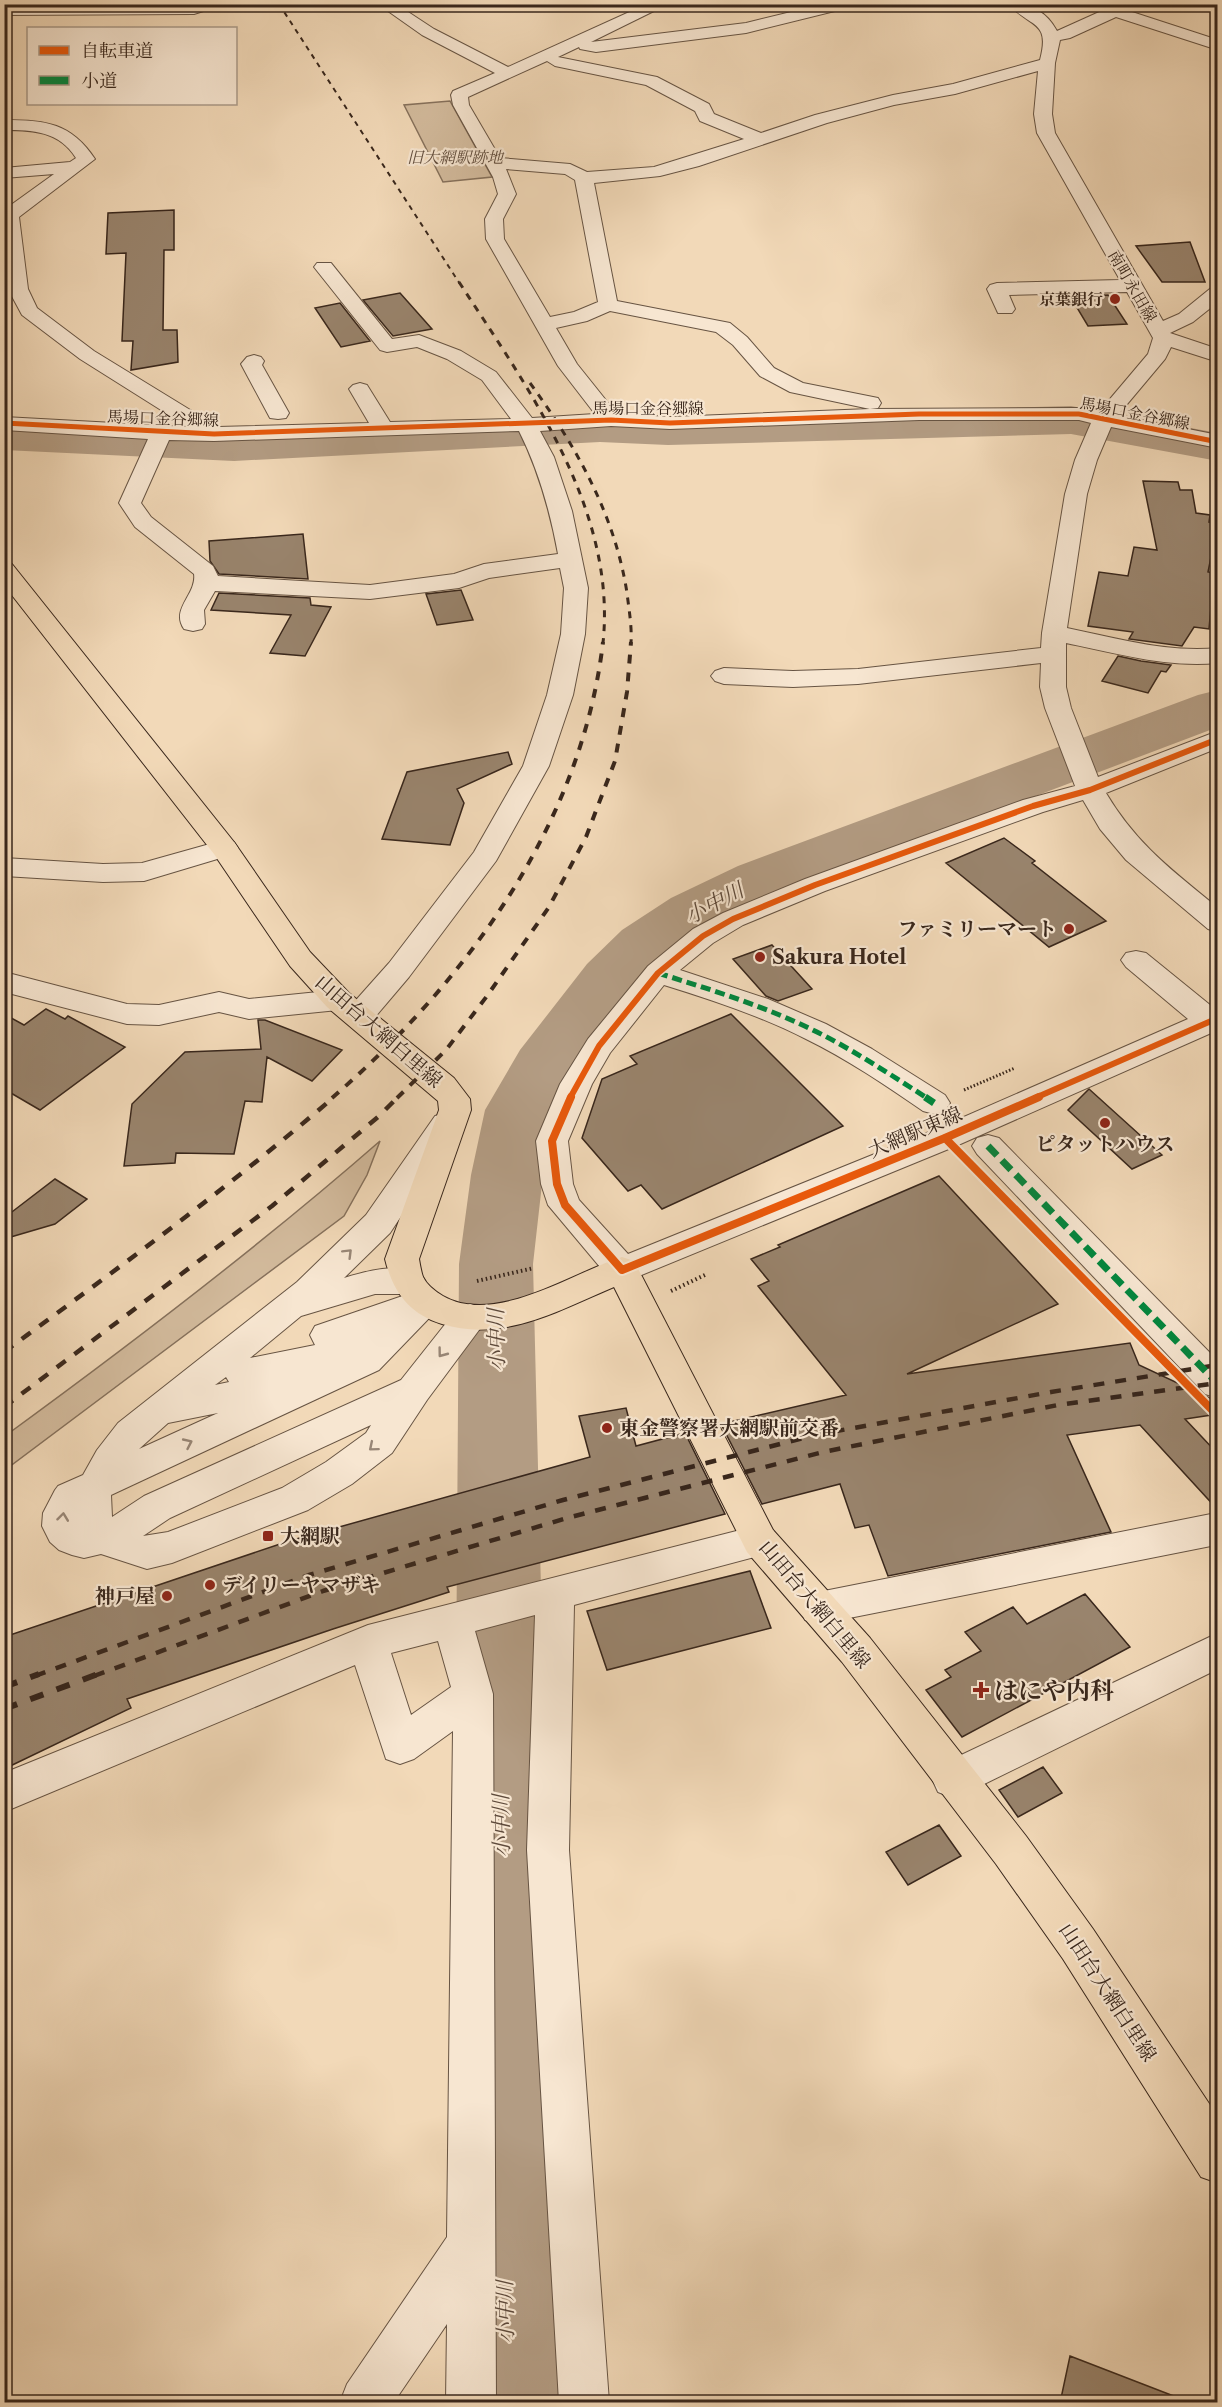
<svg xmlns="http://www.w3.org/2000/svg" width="1222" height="2407" font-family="'Libre Caslon Text','Noto Serif JP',serif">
  <rect width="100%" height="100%" fill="#f2d9b8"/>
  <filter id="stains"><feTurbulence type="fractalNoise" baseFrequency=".00333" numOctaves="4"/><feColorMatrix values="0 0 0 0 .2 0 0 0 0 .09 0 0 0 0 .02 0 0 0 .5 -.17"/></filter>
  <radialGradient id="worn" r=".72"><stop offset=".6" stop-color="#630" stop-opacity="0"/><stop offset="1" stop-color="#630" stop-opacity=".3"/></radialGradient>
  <path fill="#d3bb9d" stroke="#86715c" stroke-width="1.5" d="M450 101 492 177 443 182 404 105Z
    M380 1141 367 1175 344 1216 5 1470V1436C134 1342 260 1246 380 1141Z"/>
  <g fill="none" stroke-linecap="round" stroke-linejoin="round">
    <path fill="#b39c83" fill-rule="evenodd" d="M1071 406 1218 433V461L1071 434 668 445 600 442 234 461 4 450V422L234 433 600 414 668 417Z
      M1218 690V727L782 892 715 926 668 958 633 994 573 1076 555 1110 543 1175 533 1264 561 2402H451L459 1264 471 1175 485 1110 520 1050 587 964 622 930 671 898 738 866 1198 695Z"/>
  </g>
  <path fill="#99846d" stroke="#39271c" stroke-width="1.5" d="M174 210V250H164L163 330H177L178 362 131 370 133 341H122L126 253 106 254 108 213Z
    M1190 242 1205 282H1162L1136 246Z
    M400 293 432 329 393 336 363 300Z
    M1108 295 1127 324 1088 326 1070 296Z
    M340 303 370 341 341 347 315 308Z
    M1143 481 1178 482 1180 490H1192L1196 513 1210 515 1209 522 1218 523 1208 572 1214 573 1209 629 1194 627 1182 646 1129 639 1133 632 1088 626 1099 572 1128 576 1134 547 1157 550Z
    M303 534 308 579 219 574 210 561 209 541Z
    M461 590 473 620 437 625 426 594Z
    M219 593 310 598 311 605 331 607 305 656 270 653 291 615 211 610Z
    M1118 656 1141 661 1171 665 1166 672 1161 671 1148 693 1102 681Z
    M508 752 512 764 457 789 464 803 450 845 382 839 407 772Z
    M1004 838 1035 861 1032 863 1106 921 1049 947 946 863Z
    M772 945 812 989 778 1001 766 996 733 959Z
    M46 1009 65 1019 68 1016 125 1047 40 1110 4 1089V1014L24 1025Z
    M731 1014 843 1126 662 1209 641 1185 628 1191 582 1138 602 1079 637 1064 630 1056Z
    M258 1020H265L342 1050 312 1081 267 1057 262 1102 245 1101 234 1154 176 1153 175 1163 124 1166 132 1104 185 1052 261 1049Z
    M1089 1089 1162 1155 1132 1169 1068 1110Z
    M939 1176 1058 1304 907 1374 1130 1343 1139 1365 1218 1402V1414L1185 1419 1218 1454V1510L1140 1425 1067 1435 1111 1532 888 1576 869 1525 855 1528 840 1484 762 1504 721 1424 846 1395 758 1286 769 1281 751 1259 780 1247 778 1245Z
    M55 1179 87 1199 55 1224 4 1239V1218Z
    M626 1408 636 1446 685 1433 725 1514 447 1587 449 1592 333 1629 127 1699 131 1708 4 1769V1637L289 1541 590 1457 579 1416Z
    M750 1571 771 1628 607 1670 587 1611Z
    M1085 1594 1130 1647 962 1737 926 1690 951 1677 945 1670 981 1651 965 1632 1013 1607 1027 1624Z
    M1043 1767 1062 1793 1018 1817 999 1790Z
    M939 1825 961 1856 908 1885 886 1852Z
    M1070 2356 1184 2400 1183 2403H1060Z"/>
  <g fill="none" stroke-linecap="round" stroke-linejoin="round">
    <defs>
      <path id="minor" d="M218 4 216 7 194 14 4 15V5Z
        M378 4H396L434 29 508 67 647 4H668L591 42 746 23 824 4H853L851 7 746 33 596 52 580 49 579 47 558 57 657 77 709 104 714 114 761 133 815 115 893 95 953 84 1040 60C1051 19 1029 28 1009 4 1031 4 1046 11 1057 31L1117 4H1138L1129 11 1218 40V50L1116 17 1070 38 1060 40 1055 63 1052 114 1055 133 1163 321 1179 314 1211 288 1218 286V302L1193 322 1170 333 1218 349V362L1171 347 1165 359 1118 415 1218 435V448L1111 427 1097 460 1087 494 1067 628C1117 638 1166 653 1218 648V663C1166 668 1116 653 1066 643V687L1071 708 1098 777 1218 731V748L1106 793C1137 845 1172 870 1218 908V932L1208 929 1126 860 1100 829 1083 800 1043 812 825 891 743 925 713 943 680 970 768 999 826 1024 872 1049 945 1095 950 1103 945 1111 934 1114 923 1111C885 1085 847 1059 806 1039 761 1016 712 1000 664 985L610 1053 592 1084 568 1141 573 1184 579 1200 628 1254 934 1130 1188 1019 1126 967 1121 960 1126 953 1136 951 1146 953 1215 1009 1218 1008V1030L956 1146 622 1283 610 1279 548 1205 541 1184 536 1141 560 1084 588 1039 648 966 693 929 723 913 805 879 1023 800 1075 786 1045 708 1040 687 1041 663 858 684 793 687 724 684 715 681 711 676 715 671 724 668 793 671 858 669 1041 648 1042 633 1065 494 1075 460 1091 423 1079 420H919L670 429 611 426 540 431 554 457 572 511 588 588 585 634 573 695 549 766 496 861 409 977 370 1023 359 1026 348 1023 344 1016 348 1009 389 963 474 852 523 766 547 695 561 634 564 588 560 568 489 578 459 588 370 599 215 591 204 610 205 624 202 629 193 631 184 629C170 609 197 594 194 574L135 527 119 503 148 439 4 430V417L188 427 80 359 22 315 8 289 4 257V210L54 174 4 178V168L70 162 76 158C59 131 33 130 4 130V120C46 120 71 123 95 159L19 217 28 289 37 308 94 351 218 427 369 423 349 389 353 385 360 383 367 385 390 422 511 419 482 380 447 359 417 347 387 352 380 350 314 267 317 263H331L392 339 419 335 461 351 496 372 532 418 595 414 558 366 486 239 485 219 498 194 493 177 453 105 451 95 453 91 495 73 422 35ZM547 61 555 66 646 85 695 111 700 121 744 139 654 167 587 172 570 164 500 158 469 105 468 97ZM1038 71 1034 114 1037 133 1120 280 997 283 990 285 987 289 998 313H1012L1015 309 1009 295 1127 292 1153 338 1148 354 1099 412 1079 408 870 409 878 408 881 403 878 398 803 383 774 368 747 337 730 323 617 301 594 183 660 176 699 166 827 123 894 105 955 94ZM506 169 565 174 575 180 598 302 574 312 550 317 504 239 503 219 516 194ZM610 311 716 332 733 345 760 376 790 392 870 409 670 417 617 414 577 364 556 328 587 321ZM519 431C539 471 550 511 558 554L484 564 454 574 370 585 218 576 213 566 151 517 141 503 169 440 214 441Z
        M254 355 261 357 264 361 262 365 289 413 286 418 278 419 270 418 241 364 247 357Z
        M224 840 234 842 238 848 234 854 144 881 103 882 4 876V858L103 864 142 863Z
        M12 974 127 1004 159 1005 219 992 249 999 338 990 349 993 353 1000 349 1007 338 1010 249 1019 219 1012 159 1025 127 1024 12 994 4 995V975Z
        M446 1113 457 1116 462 1124 457 1132 390 1233 344 1278C370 1270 394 1264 420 1272L425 1281 420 1290 408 1294H375L301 1316 250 1358 315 1345 310 1335 315 1326 420 1290 436 1293 441 1302 436 1311 379 1370 111 1495 112 1517 144 1496 401 1380 458 1308 470 1304 482 1308 487 1317 482 1326 427 1400 392 1453 352 1484 308 1510 172 1563 147 1569 101 1554 84 1558 72 1555 59 1550 50 1542 42 1526 43 1513 55 1490 58 1486 83 1475 97 1450 118 1423 297 1282 366 1215 435 1116ZM226 1377 229 1382 215 1385ZM218 1413 139 1449 168 1423ZM371 1425 366 1433 326 1462 282 1488 168 1532 143 1536 170 1518Z
        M988 1135 999 1138 1218 1361V1398L1205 1394 977 1154 972 1146 977 1138Z
        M1211 1514 1218 1517V1543L1211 1546 819 1624 805 1620 800 1608 805 1596 819 1592Z
        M760 1525 773 1530 779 1541 773 1552 574 1605 569 1850 609 2402H559L527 1850 535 1615 475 1631 493 1694 496 2402H446L447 2324 394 2402H340L347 2384 447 2237 453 1731 414 1759 400 1764 386 1759 355 1665 4 1812V1773L368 1625ZM438 1641 451 1687 411 1715 391 1653Z
        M1218 1633V1669L968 1792 953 1798 938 1792 932 1779 938 1766Z"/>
      <path id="major" d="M4 562 12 564 234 842 310 952 349 993 454 1078 470 1099 471 1110 419 1259C420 1265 421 1271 423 1277 427 1285 436 1292 443 1296 495 1326 572 1273 622 1257L634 1261 773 1530 870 1638 1026 1836 1093 1929 1218 2117V2183L1201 2177 1063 1959 996 1864 842 1662 747 1552 614 1287C560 1310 502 1343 442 1324 409 1314 393 1292 385 1259L439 1110 438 1101 327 1007 290 966 214 854 4 585Z"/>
    </defs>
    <use href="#minor" stroke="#675443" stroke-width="2"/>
    <use href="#major" stroke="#39271c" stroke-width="2"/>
    <path stroke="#39271c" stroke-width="3" stroke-dasharray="1.5 2" stroke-linecap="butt" d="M964 1090 1015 1068"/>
    <path stroke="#39271c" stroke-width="4" stroke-dasharray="1.5 3" stroke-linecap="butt" d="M477 1281 534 1268
      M671 1291 707 1274"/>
    <use href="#minor" fill="#f7e6d1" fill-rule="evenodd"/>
    <use href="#major" fill="#f2d9b8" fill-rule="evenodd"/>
    <path stroke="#39271c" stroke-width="2" stroke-dasharray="5 5" stroke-linecap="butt" d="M279 4 460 284"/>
    <path stroke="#39271c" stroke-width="3" stroke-dasharray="7 7" stroke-linecap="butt" d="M459 282C528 388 617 510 603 643
      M530 383C576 446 615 515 627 593 629 610 632 626 631 643"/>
    <path stroke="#39271c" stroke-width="4" stroke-dasharray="9 9" stroke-linecap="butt" d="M332 1098C467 981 582 823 603 642
      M397 1098 446 1050 487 996 549 907 586 837 615 761 627 692 631 642"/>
    <path stroke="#39271c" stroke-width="4.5" stroke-dasharray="11 11" stroke-linecap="butt" d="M4 1352C116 1270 228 1188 334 1097
      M4 1407 272 1206 378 1117 398 1097
      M35 1676 309 1575 563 1500 815 1435 1051 1392 1218 1365
      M94 1676 323 1591 567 1518 823 1452 1058 1405 1218 1383"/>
    <path stroke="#39271c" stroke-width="6" stroke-dasharray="14 14" stroke-linecap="butt" d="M4 1687 39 1674
      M4 1709 98 1674"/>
    <path stroke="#00873e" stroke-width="5" stroke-dasharray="10 5" stroke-linecap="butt" d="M658 973C712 990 767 1007 817 1032 855 1051 891 1075 927 1098"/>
    <path stroke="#00873e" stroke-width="7" stroke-dasharray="13 7" stroke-linecap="butt" d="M925 1097 934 1103
      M988 1146 1218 1384"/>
    <defs>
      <path id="cycleway-far2" d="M4 423 214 434 611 420 670 423 919 414H1079L1218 442"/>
      <path id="cycleway-far1" d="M570 1098 599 1046 658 973 703 936 733 919 815 885 1033 806 1090 790 1218 739
        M1035 1098 1218 1018"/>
      <path id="cycleway" d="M571 1097 552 1141 557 1184 565 1205 622 1270 945 1138 1039 1097
        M945 1138 1218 1416"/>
    </defs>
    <use href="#cycleway-far2" stroke="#f7e6d1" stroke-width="8"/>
    <use href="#cycleway-far1" stroke="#f7e6d1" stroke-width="9"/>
    <use href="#cycleway" stroke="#f7e6d1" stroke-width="12"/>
    <use href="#cycleway-far2" stroke="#e8590c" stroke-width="5"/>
    <use href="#cycleway-far1" stroke="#e8590c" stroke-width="6"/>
    <use href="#cycleway" stroke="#e8590c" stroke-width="8"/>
  </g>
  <defs><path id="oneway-chevron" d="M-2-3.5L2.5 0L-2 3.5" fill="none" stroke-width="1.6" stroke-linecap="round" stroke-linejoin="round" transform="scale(1.5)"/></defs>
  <g stroke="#988676">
    <use href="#oneway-chevron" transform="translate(348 1253) rotate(-45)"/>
    <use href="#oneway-chevron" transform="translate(442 1353) rotate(127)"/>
    <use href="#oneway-chevron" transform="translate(188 1443) rotate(-25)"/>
    <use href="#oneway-chevron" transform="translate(373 1447) rotate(140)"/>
    <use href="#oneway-chevron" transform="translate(63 1517) rotate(-83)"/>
  </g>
  <g fill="#8f2418" stroke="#f7e6d1" stroke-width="2">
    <circle cx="1115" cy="299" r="6"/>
    <circle cx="1069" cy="929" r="6"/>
    <circle cx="760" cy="957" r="6"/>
    <circle cx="1105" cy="1123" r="6"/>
    <circle cx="607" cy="1428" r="6"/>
    <rect x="262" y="1530" width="12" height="12" rx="3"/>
    <circle cx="210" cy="1585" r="6"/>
    <circle cx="167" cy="1596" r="6"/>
    <path d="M978 1681h6v6h6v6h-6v6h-6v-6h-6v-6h6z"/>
  </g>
  <g text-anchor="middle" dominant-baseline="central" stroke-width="4.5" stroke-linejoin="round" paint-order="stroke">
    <g font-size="16" font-style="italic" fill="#604c3c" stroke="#f7e6d1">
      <text x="455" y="157">旧大網駅跡地</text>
    </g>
    <g font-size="16" fill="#39271c" stroke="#f7e6d1">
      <text transform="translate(1133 286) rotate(60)">南町永田線</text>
      <text x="648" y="408">馬場口金谷郷線</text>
      <text transform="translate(1135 413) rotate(11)">馬場口金谷郷線</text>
      <text transform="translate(163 418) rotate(2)">馬場口金谷郷線</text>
    </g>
    <g font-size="16" font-weight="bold" fill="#39271c" stroke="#f7e6d1" text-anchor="end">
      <text x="1103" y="299">京葉銀行</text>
    </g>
    <g font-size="20" font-weight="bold" fill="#39271c" stroke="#f7e6d1" text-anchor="start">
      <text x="1057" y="929" text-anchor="end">ファミリーマート</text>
      <text x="772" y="957">Sakura Hotel</text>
      <text x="1105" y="1144" text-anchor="middle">ピタットハウス</text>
      <text x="619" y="1428">東金警察署大網駅前交番</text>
      <text x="280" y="1536">大網駅</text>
      <text x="222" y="1585">デイリーヤマザキ</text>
      <text x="155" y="1596" text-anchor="end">神戸屋</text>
    </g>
    <g font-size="20" fill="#39271c" stroke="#f7e6d1">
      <text transform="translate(379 1031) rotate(41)">山田台大網白里線</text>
      <text transform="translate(915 1132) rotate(-23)">大網駅東線</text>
      <text transform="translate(815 1604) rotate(50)">山田台大網白里線</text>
      <text transform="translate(1108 1992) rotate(57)">山田台大網白里線</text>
    </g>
    <g font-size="21" font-style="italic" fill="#5e4a3b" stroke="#f7e6d1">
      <text transform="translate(714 903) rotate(-28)">小中川</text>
      <text transform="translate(496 1340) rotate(-91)">小中川</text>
      <text transform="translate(501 1826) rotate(-91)">小中川</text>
      <text transform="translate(505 2312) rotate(-91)">小中川</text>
    </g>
    <g font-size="24" font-weight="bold" fill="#39271c" stroke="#f7e6d1" text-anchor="start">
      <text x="994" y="1690">はにや内科</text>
    </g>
  </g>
  <rect width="1222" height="2407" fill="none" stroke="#f2d9b8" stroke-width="24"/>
  <rect x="6" y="6" width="1210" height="2395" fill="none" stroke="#39271c" stroke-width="3"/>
  <rect x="12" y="12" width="1198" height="2383" fill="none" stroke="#39271c" stroke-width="1.5"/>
  <rect x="27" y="27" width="210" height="78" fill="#f7e6d1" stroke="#ab9a89" stroke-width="1.5"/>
  <rect x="39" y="46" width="30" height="9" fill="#e8590c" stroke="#ab9a89" stroke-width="1.5"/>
  <text x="81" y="57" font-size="18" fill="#39271c">自転車道</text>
  <rect x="39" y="76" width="30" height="9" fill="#00873e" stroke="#ab9a89" stroke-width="1.5"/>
  <text x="81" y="87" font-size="18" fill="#39271c">小道</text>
  <rect width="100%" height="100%" filter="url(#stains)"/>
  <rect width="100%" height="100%" fill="url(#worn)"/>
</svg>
